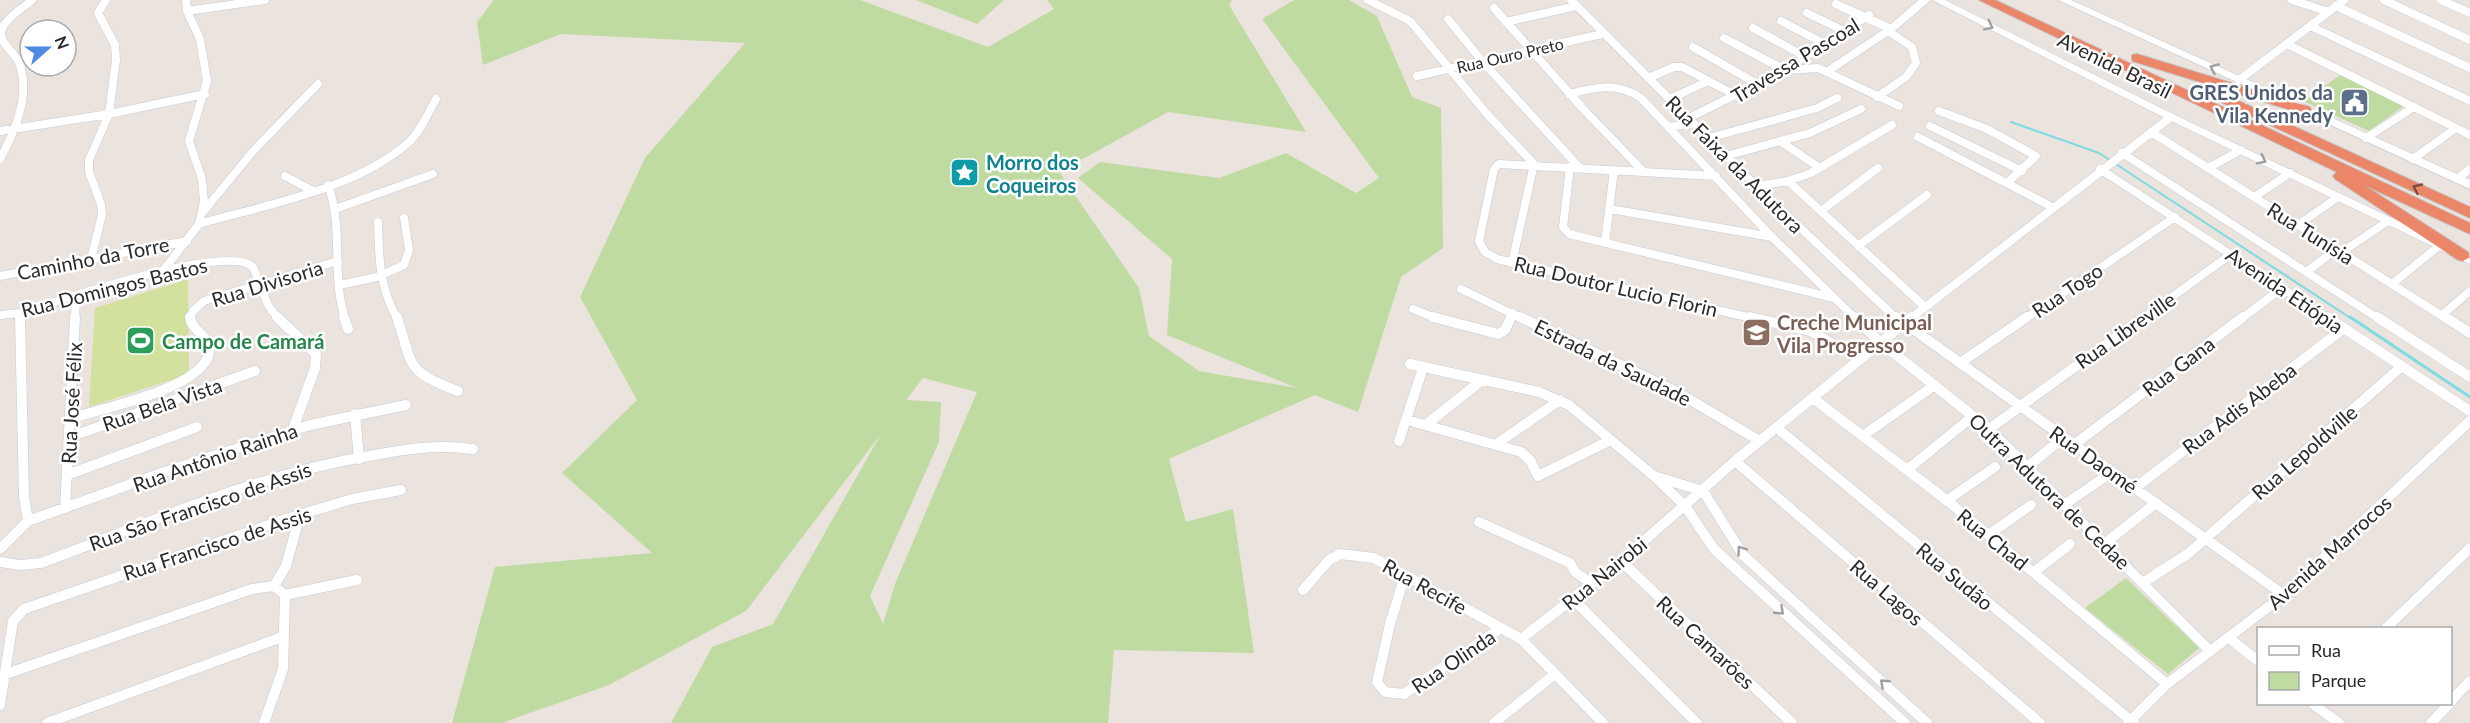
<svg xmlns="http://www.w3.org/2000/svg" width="2470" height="723" font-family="Lato,sans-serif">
  <rect width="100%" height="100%" fill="#ebe3de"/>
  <path fill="#c0dba1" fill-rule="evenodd" d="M494 0H860L988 47 1054 9 1047 0H1232L1229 5 1306 132 1168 112 1059 172 1139 288 1149 336 1199 371 1297 388 1167 335 1172 259 1078 178 1100 162 1219 178 1286 153 1356 193 1379 178 1262 19 1294 0H1349L1377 16 1412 97 1441 108 1443 248 1401 277 1358 412 1315 395 1169 459 1186 522 1233 509 1254 653 1114 650 1108 723H671L712 647 773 624 881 434 746 611 609 685 502 723H452L495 567 652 553 562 473 637 400 580 297 645 158 745 43 561 34 483 65 477 22ZM923 378 977 392 895 584 883 624 870 596 939 442 941 402 906 400Z
    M916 0H1002L1003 1 977 24Z
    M2342 74 2405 105 2369 131 2303 101Z
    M2126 578 2199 648 2168 674 2085 608Z"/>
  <path fill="#d2e19e" d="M188 279 189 374 89 407 95 308Z"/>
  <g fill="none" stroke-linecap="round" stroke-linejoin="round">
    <path stroke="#7ddbe1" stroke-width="2" d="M2011 122 2099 153 2352 319"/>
    <path stroke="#7ddbe1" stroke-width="3" d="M2350 317 2470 397"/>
    <defs>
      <path id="street-far1" d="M1368 0 1410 21 1487 114 1534 164 1512 263
        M1571 0 1756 186 1897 319
        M2292 0 2329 12
        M2384 0 2470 40
        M2441 0 2470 13
        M1836 4 1891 29
        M2336 6 2470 68
        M1494 8 1586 112 1644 172
        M187 11 265 0
        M1807 13 1844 31
        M1448 19 1482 61 1579 167
        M1781 21 1823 43
        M1506 22 1576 6
        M2310 26 2470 101
        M1753 28 1804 56
        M1724 38 1785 70 1818 68 1899 106
        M2287 44 2470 135
        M1693 47 1759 85
        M1828 71 1891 29 1925 0
        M1417 76 1602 34
        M1648 78 1674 67H1682L1737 96
        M2239 80 2344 0
        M1569 94C1596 87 1617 82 1641 98L1772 237 1856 319
        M1877 97 1906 77 1916 63 1912 47 1888 31
        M1670 99 1708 81
        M1939 111 1987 129 2036 156 2007 183
        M1689 118 1785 70 1869 15
        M1930 126 2022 171
        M1669 127 1693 123
        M0 131 109 114 205 94
        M2151 132 2447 319
        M1918 137 2052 207
        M1709 138 1817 108 1837 98
        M2366 138 2414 107
        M1780 141 1820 168
        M2122 153 2379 319
        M1726 156 1810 133 1861 109
        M0 159C15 131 30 98 20 65 17 54 1 45 1 34 1 21 23 8 32 0
        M2413 159 2456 128
        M1570 167 1563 227 1569 234 1834 298
        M2208 168 2241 150
        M2100 169 2329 319
        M285 176 311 190
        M1716 176 1499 164 1494 169 1479 241 1485 252 1497 259 1756 319
        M2457 179 2470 169
        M1788 181 1925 307
        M328 185C344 229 331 275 345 319
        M1756 186 1788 181 1811 173 1892 125
        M2254 197 2290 173
        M335 209 433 174
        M1610 209 1772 237
        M1821 211 1878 168
        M203 212 254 150 318 84
        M378 222C379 259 379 285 397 319
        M199 224C265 205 357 189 409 142 421 131 428 113 436 99
        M2298 225 2338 197
        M1605 243 1614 170
        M1858 246 1927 195
        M2342 252 2388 221
        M91 259 102 215 101 204 89 172V160L109 114 116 60 115 45 98 13 106 0
        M163 271 199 224 204 201 202 179 189 141 207 81 200 39 187 11 186 0
        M2306 272 2337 249
        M0 276 187 241
        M2392 284 2440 245
        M339 285 377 277 404 265 409 250 404 218
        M1461 289 1523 319
        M1413 309 1438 319
        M20 313V319
        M0 315 20 313C57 302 227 242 253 267L268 305 278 319
        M2442 315 2470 291
        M75 319 76 297
        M190 319 193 311 204 301 338 261
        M1510 319 1513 313
        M1910 319 2171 117
        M2025 319 2175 217
        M2142 319 2231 254
        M2241 319 2282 288"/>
      <path id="street" d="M20 317 24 497 28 521
        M277 317 316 354 315 368 293 429
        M344 317 348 329
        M397 317C413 366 405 372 458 391
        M1433 317 1498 334 1505 330 1511 317
        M1520 317 1677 392 1760 441
        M1750 317 1810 331 1860 359
        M1854 317 1880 342 1989 429 2210 651
        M1896 317 2284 595
        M2327 317 2470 411
        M2377 317 2470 377
        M2445 317 2470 333
        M1960 363 2027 317
        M1410 364 1539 392 1569 405 1655 477 1685 506 1714 549 1905 723
        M1814 399 1949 502 2167 684
        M355 414 359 459
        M71 418C101 409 205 388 209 352 211 336 191 331 190 317
        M1407 420 1521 452 1530 460 1538 476 1611 440
        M1427 424 1482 380
        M1777 428 2134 723
        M1989 429 2144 317
        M1864 435 1935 385
        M70 437 255 371
        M1399 441 1423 368
        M2075 444 2243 317
        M1495 445 1560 400
        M1735 461 2040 723
        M2027 467 2064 437
        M1907 470 1973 416
        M67 475 197 427
        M1657 477 1703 491 1743 555 1927 723
        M2135 488 2343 329
        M1946 501 1995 467
        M2064 505 2112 472
        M65 508 75 317
        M1479 522 1570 563 1575 572 1591 583
        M1988 535 2031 505
        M2104 544 2156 503
        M0 549 28 521 167 471 310 425 406 405
        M1621 561 1792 723
        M0 562 19 565 41 563C149 523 255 475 369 456 405 449 437 444 473 449
        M2034 572 2070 544
        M1405 575 1390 624 1377 682 1385 692 1404 694 1501 628
        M2144 582 2189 553 2401 367
        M274 586 286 566 300 515
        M1303 590 1329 560 1340 554 1374 558 1521 639 1603 723
        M285 595 357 580
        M1573 599 1697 723
        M2386 628 2470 548
        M2229 638 2258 661
        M1521 639 1621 561 1735 461 1912 317
        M3 675 252 589 274 586 285 595 283 669 264 723
        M2450 702 2470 681
        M2313 704 2339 723
        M0 705 13 621 24 609 286 519 352 499 401 490
        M47 723 282 637
        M1494 723 1555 674
        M2128 723 2167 684 2284 595 2470 421
        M2431 723 2449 704"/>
      <path id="secondary" d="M1932 0H1945L2175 115 2470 255V264L2167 119Z
        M2058 0H2071L2470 180V189Z"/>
      <path id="highway" d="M1979 0H1995L2470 223V234L2364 185 2468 252 2470 257 2463 261 2458 260 2335 179 2333 176 2337 172Z
        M2137 54 2310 107 2312 110 2305 114 2300 113 2132 61V55Z
        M2206 86 2470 207V218L2201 93 2199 90Z"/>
    </defs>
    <use href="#street-far1" stroke="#c5cbd2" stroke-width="9"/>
    <use href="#street" stroke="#c5cbd2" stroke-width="11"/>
    <use href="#secondary" stroke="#c5cbd2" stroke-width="1"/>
    <use href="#highway" stroke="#c3c3c3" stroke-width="2"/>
    <use href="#street-far1" stroke="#fff" stroke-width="8"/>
    <use href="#street" stroke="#fff" stroke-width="10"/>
    <use href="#secondary" fill="#fff" fill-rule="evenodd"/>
    <use href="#highway" fill="#ec8668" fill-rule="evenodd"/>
  </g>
  <defs><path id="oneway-chevron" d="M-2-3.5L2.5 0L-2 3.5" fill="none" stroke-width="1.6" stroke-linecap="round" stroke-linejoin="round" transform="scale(1.5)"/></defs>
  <g stroke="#9f9f9f">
    <use href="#oneway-chevron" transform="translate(1989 26) rotate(27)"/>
    <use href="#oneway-chevron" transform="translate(2214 68) rotate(-156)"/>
    <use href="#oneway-chevron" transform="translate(2262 160) rotate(26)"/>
    <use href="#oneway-chevron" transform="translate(1741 550) rotate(-126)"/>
    <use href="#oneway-chevron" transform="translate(1780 611) rotate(43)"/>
    <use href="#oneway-chevron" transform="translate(1884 683) rotate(-137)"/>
  </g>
  <use stroke="#784f43" href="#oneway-chevron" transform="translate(2417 188) rotate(-155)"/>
  <defs>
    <symbol id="civic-square" viewBox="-11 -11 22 22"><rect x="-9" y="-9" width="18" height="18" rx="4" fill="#5c6f8a" stroke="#fff"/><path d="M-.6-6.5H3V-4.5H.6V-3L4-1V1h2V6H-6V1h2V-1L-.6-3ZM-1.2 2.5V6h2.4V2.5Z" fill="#fff"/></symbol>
    <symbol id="sight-square" viewBox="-11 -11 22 22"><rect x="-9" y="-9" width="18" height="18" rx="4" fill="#0f9aa8" stroke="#fff"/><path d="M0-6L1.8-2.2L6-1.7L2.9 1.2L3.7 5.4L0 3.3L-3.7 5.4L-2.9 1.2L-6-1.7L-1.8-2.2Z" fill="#fff"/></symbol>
    <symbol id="school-square" viewBox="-11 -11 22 22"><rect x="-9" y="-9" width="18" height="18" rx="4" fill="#8d6e63" stroke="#fff"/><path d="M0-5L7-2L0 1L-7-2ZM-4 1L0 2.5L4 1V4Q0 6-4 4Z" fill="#fff"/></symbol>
    <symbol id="stadium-square" viewBox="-11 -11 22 22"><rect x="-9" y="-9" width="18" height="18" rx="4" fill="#2e9e5b" stroke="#fff"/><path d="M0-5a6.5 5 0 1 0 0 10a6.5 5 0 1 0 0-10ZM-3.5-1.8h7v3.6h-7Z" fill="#fff"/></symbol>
  </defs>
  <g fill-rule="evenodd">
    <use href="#civic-square" x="2338" y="86" width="33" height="33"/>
    <use href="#sight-square" x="948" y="156" width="33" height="33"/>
    <use href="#school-square" x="1740" y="316" width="33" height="33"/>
    <use href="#stadium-square" x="124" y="324" width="33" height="33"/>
  </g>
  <g text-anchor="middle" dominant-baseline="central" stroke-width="5" stroke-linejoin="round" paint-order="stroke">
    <g font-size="16" fill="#2a2a2a" stroke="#fff">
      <text transform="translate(1510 55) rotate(-13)">Rua Ouro Preto</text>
    </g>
    <g font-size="20" fill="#2a2a2a" stroke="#fff">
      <text transform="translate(1795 60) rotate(-31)">Travessa Pascoal</text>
      <text transform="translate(2115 65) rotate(26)">Avenida Brasil</text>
      <text transform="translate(1735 164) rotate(45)">Rua Faixa da Adutora</text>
      <text transform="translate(2311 233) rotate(32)">Rua Tunísia</text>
      <text transform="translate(93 258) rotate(-11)">Caminho da Torre</text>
      <text transform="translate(267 283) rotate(-17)">Rua Divisoria</text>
      <text transform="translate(1616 286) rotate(13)">Rua Doutor Lucio Florin</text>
      <text transform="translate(114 287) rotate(-14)">Rua Domingos Bastos</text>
      <text transform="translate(2067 290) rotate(-34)">Rua Togo</text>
      <text transform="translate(2285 290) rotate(34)">Avenida Etiópia</text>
      <text transform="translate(2125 330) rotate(-35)">Rua Libreville</text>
      <text transform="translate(1613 362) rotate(26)">Estrada da Saudade</text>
      <text transform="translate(2178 366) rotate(-37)">Rua Gana</text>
      <text transform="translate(71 403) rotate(-87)">Rua José Félix</text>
      <text transform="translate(162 404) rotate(-19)">Rua Bela Vista</text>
      <text transform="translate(2239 408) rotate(-37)">Rua Adis Abeba</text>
      <text transform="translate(2304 452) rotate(-41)">Rua Lepoldville</text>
      <text transform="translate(215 457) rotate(-19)">Rua Antônio Rainha</text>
      <text transform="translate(2094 459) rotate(35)">Rua Daomé</text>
      <text transform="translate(2050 491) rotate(44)">Outra Adutora de Cedae</text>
      <text transform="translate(200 506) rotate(-19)">Rua São Francisco de Assis</text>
      <text transform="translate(1993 539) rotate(39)">Rua Chad</text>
      <text transform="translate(217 543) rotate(-18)">Rua Francisco de Assis</text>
      <text transform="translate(2329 552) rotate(-42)">Avenida Marrocos</text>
      <text transform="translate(1604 573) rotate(-39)">Rua Nairobi</text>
      <text transform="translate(1955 576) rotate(40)">Rua Sudão</text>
      <text transform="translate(1425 586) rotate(29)">Rua Recife</text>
      <text transform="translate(1887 592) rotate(41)">Rua Lagos</text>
      <text transform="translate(1706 642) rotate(43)">Rua Camarões</text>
      <text transform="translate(1453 661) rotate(-34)">Rua Olinda</text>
    </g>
    <g font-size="20" font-weight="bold" fill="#4e5e75" stroke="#fff" text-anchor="end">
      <text x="2333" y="92">GRES Unidos da<tspan x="2333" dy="23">Vila Kennedy</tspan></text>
    </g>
    <g font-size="20" font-weight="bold" fill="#0d838f" stroke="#fff" text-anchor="start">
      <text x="986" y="162">Morro dos<tspan x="986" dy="23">Coqueiros</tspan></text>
    </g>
    <g font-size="20" font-weight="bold" fill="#785e54" stroke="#fff" text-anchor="start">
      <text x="1777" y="322">Creche Municipal<tspan x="1777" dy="23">Vila Progresso</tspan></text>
    </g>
    <g font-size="20" font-weight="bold" fill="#27864d" stroke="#fff" text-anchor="start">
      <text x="162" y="341">Campo de Camará</text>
    </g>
  </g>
  <rect x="2257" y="627" width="195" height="78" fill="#ffffff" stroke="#aaaaaa" stroke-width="1.5"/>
  <rect x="2269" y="646" width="30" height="9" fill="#ffffff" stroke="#aaaaaa" stroke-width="1.5"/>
  <text x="2311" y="657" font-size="18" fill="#2a2a2a">Rua</text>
  <rect x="2269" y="672" width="30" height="18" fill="#c0dba1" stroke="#aaaaaa" stroke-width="1.5"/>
  <text x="2311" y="687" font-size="18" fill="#2a2a2a">Parque</text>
  <g transform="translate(48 48) rotate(69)"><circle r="28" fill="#ffffff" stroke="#aaaaaa" stroke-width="1.5"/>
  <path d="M0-4.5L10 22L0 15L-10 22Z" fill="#508ae5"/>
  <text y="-9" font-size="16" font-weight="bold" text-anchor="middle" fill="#2a2a2a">N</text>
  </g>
</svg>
